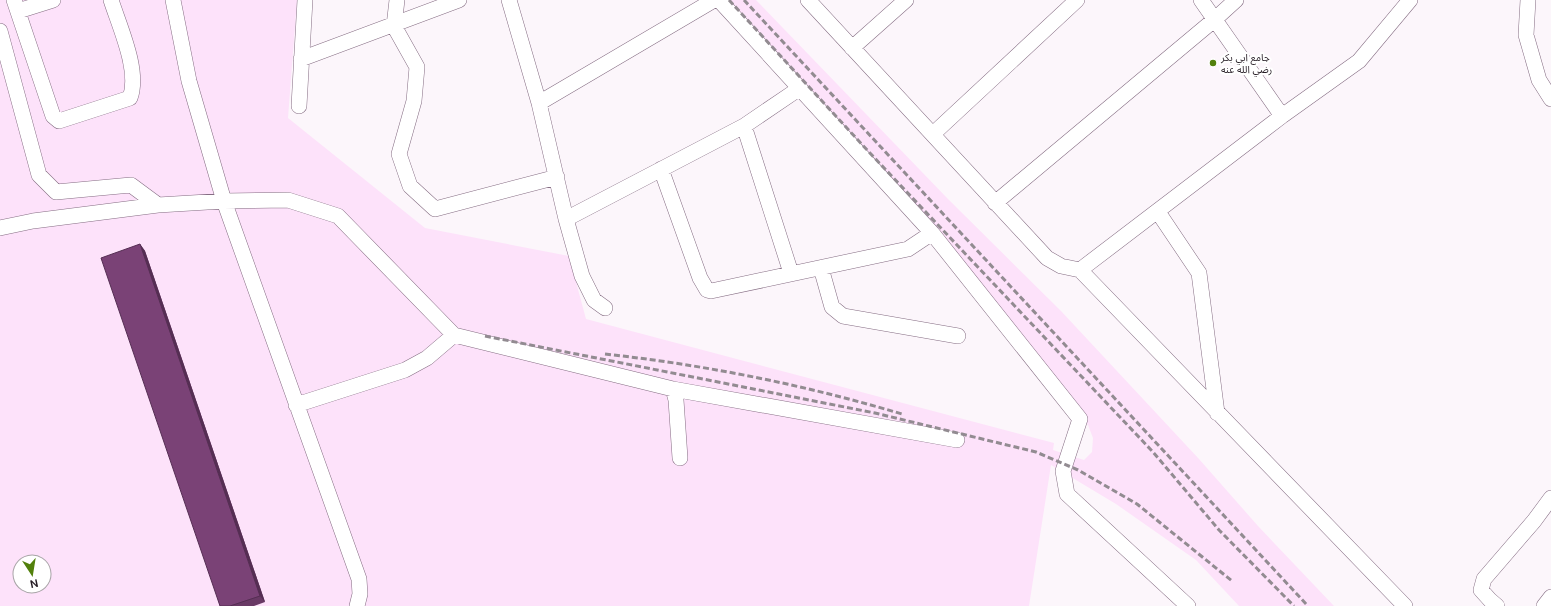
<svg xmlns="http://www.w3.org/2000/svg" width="1551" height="606" font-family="'DM Sans','Noto Sans Arabic',sans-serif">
  <rect width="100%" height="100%" fill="#fcf6fb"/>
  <path fill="#fde2fa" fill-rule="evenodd" d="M0 0H297L288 118 425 228 569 256 586 319 1054 443 1053 450 1084 460 1092 452 1093 438 1088 425 1017 331 721 0H756L948 199 1061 311 1199 459 1258 526 1334 606H1239L1196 560 1116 504 1051 465 1029 606H0ZM20 562H44V586H20Z"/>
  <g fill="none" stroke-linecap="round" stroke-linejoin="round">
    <defs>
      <path id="minor" d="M14 0 53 116 59 121 130 98C140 71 120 28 111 0
        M173 0 189 81 224 201 359 579 360 594 357 606
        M397 0 394 26 417 67 414 101 399 154 410 186 435 209 557 177
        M509 0 539 103 566 219 582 276 594 300 605 308
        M719 0 932 233 1080 419 1063 471 1067 494 1188 606
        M808 0 1047 258 1061 266 1080 270 1405 606
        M1201 0 1282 116
        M1528 0 1526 35 1539 80 1551 99
        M18 11 53 0
        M0 31 39 175 56 192 131 185 158 205
        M852 48 906 0
        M301 59 459 0
        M539 103 714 0
        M299 106 305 0
        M744 126 791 273
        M933 134 1077 0
        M661 169 700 278 707 290 711 291 908 249 932 233
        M995 203 1214 20 1236 0
        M1158 212 1199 273 1217 413
        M566 219 744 126 800 88
        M0 228 33 221 158 205 224 201 288 200 338 216 454 335 673 389 957 440
        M821 268 832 307 843 316 958 336
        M1080 270 1282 116 1359 61 1410 0
        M673 389 676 400 680 458
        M296 405 405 370 427 358 454 335
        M1497 606 1490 600 1481 590 1484 579 1534 521 1551 498
        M1544 606 1551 597"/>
    </defs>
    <use href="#minor" stroke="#856d83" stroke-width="16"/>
    <use href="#minor" stroke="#fff" stroke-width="15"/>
    <path stroke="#928b91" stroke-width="3" stroke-dasharray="6 3" stroke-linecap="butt" d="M729 0 868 151 1153 452 1219 530 1294 606
      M744 0 1308 606
      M485 336 875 413 1036 452 1078 470 1137 504 1232 581
      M605 354C706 365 805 385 902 414"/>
  </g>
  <path fill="#693965" d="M140 244 145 251 265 602 254 606H220Z"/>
  <path fill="#552e53" d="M140 244 145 251 265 602 260 596Z"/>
  <path fill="#7a4276" stroke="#552e53" d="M140 244 260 596 230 606H220L101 258Z"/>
  <circle fill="#52800c" stroke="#fff" stroke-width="1.5" cx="1213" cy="63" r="4"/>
  <g text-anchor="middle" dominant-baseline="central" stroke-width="4" stroke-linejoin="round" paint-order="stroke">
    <g font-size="10" fill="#251c24" stroke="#fff" text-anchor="start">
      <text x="1221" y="57">جامع ابي بكر<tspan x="1221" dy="12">رضي الله عنه</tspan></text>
    </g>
  </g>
  <g transform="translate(32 574) rotate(168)"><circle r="19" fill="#ffffff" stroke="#a8a4a7"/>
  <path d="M0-3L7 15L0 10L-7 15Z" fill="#52800c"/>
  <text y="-6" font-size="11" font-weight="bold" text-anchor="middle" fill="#251c24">N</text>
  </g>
</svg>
